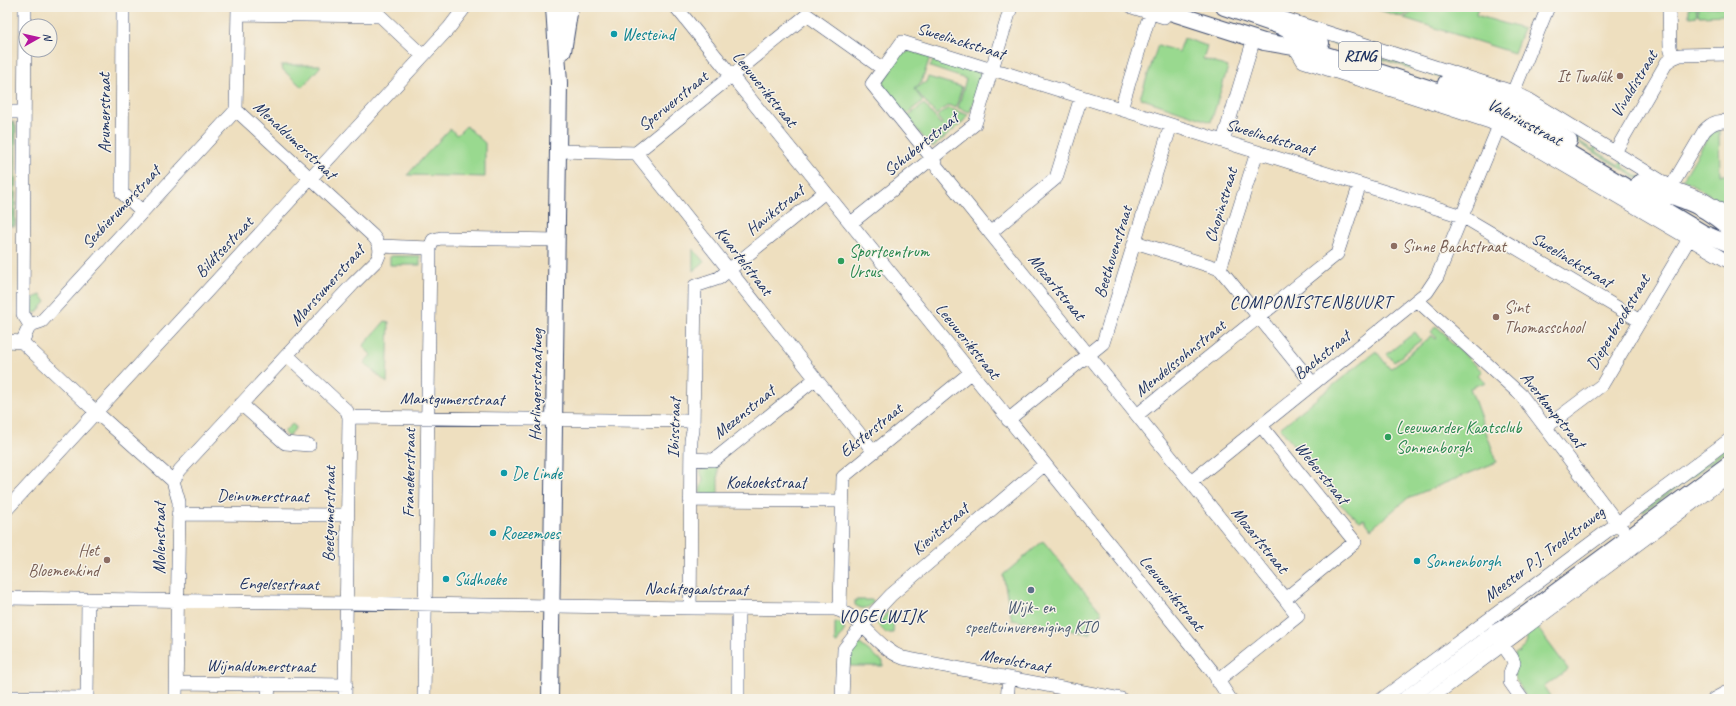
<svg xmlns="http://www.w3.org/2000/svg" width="1736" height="706" font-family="Caveat,sans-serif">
  <rect width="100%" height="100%" fill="#f7f3e8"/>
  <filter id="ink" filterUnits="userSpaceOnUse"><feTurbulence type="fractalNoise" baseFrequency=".025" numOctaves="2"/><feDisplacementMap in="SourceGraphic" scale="8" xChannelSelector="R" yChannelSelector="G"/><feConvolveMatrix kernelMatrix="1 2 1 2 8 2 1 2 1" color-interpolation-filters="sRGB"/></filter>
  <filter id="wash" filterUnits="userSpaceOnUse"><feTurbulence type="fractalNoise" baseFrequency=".012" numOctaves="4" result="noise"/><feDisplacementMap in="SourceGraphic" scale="16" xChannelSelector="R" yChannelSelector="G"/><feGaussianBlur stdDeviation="0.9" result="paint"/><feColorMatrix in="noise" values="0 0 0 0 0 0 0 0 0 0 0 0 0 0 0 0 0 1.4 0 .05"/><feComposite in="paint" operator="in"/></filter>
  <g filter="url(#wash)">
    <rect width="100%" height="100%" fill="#eedfbf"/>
    <path fill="#99d98f" stroke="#5a8476" d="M1369 7H1417L1402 17Z
      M1420 7H1478L1476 15 1523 29 1514 53 1404 18Z
      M1689 7H1696L1697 16 1689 17Z
      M1698 7H1729V15L1698 16Z
      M1311 37 1346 46 1347 43 1351 44 1350 47 1375 55 1376 52 1380 53 1379 57 1405 65 1406 61 1410 62 1409 66 1434 74 1436 71 1438 75 1456 81H1451Z
      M1184 38 1207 46 1203 59 1228 67 1211 122 1140 98 1158 45 1179 52Z
      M910 51 930 57 921 83 914 89 923 101 905 115 885 90 883 82 900 55Z
      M934 58 978 72 982 75 970 112 958 108 966 79 930 67Z
      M281 65H320V67L302 87 283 70Z
      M928 77 962 87 956 108 948 105 936 115 915 89 926 82Z
      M924 104 941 125 942 123 937 117 948 108 968 115 962 123 933 147 928 143 907 117Z
      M466 126 485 143V177L408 175 409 173 450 129 457 135Z
      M7 127H9V226H7Z
      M1719 130 1720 175H1729V206L1683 179 1708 137 1713 132Z
      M1576 135 1579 137 1577 140 1593 150 1595 146 1598 148 1596 151 1619 165 1621 162 1624 164 1623 167 1641 178 1644 182 1567 136 1574 138Z
      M693 249 704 262 693 271Z
      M390 256H420V265H390Z
      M41 295 46 302 37 312 34 313 32 311 33 298Z
      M385 321 389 322 387 383 364 363 371 355 363 346Z
      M1436 326 1448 337 1447 339 1482 371 1478 375 1486 382 1470 388 1497 462 1408 498 1371 529 1364 519 1360 521 1341 505 1280 428 1376 351 1390 369 1427 340 1431 335 1436 339 1437 338 1431 332Z
      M1415 332 1421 340 1394 362 1387 354Z
      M292 424 296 427 289 437 284 432Z
      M1729 445V449L1644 512 1642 511Z
      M708 465 711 468 714 465 718 466V493L711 497 708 493 704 496 700 492 703 479 700 471Z
      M1043 541 1102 613 1092 621 1090 634 1012 620 1003 575Z
      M855 600H873V603C867 609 862 610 855 605Z
      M888 612H894L893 633H886L877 624Z
      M835 622 840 623 845 629 837 643H835Z
      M1537 627 1568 669 1544 687 1550 696 1546 699H1527L1514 676 1515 654 1518 652 1520 653 1519 651C1524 647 1529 644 1526 636Z
      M860 644 883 662V666H850C850 657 852 649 860 644Z"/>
    <path fill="#7ab97a" stroke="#4a746c" d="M7 120 14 122 16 127 15 226H9V127H7Z"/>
  </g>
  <g filter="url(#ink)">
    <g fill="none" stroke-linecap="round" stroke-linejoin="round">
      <defs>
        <path id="minor" d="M123 7 122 193 142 211
          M676 7 1212 671 1230 699
          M1132 7 1164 17
          M1248 7 1513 92 1528 99 1671 187 1703 199 1729 215
          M374 10 423 56
          M238 14 380 16
          M807 15 883 69 872 84 932 158 937 167 1285 599
          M1294 46 1303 61 1490 122 1729 262
          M1673 58 1680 55 1729 54
          M883 69 902 42 992 70 1002 72 1462 216 1640 321
          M1510 100 1548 7
          M1121 109 1152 7
          M7 112H24
          M1223 141 1252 45
          M558 151 636 153
          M1615 152 1667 62 1673 58 1670 47 1669 7
          M636 153 874 452
          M636 153 807 15
          M1671 187 1704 131C1712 122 1718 121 1729 121
          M851 223 975 124 1011 7
          M990 233 1056 178 1081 97
          M1135 242 1220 269 1313 384
          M380 246 430 248 433 240 441 238 557 240
          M1220 269 1257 152
          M1418 301 1521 395 1634 545
          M30 325 42 321 236 110
          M7 341 22 342 96 412 173 481 179 502 176 699
          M22 342 30 325 23 314 25 7
          M287 355 347 411 349 417 345 699
          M241 404 285 443 309 445
          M1137 415 1337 254 1360 184
          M349 417 693 421
          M1008 420 1103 343 1171 125
          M1546 427 1602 385 1689 239
          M691 459 714 460 815 379
          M173 481 180 470 353 284 377 260C382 251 380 244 373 236L236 110 238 7
          M1191 482 1427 292 1437 277 1499 126
          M690 500 842 501
          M7 509 423 56 449 28 465 7
          M178 514 347 515
          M7 598 690 608 835 609C863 617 876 648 903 658L1121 699
          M690 608C691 552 690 496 691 440L693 431 695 286 719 278 825 192
          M738 608V699
          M840 610 843 477 970 373
          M1498 638 1512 658 1514 663 1510 673V682L1522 699
          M1217 681 1298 616 1285 599 1355 542 1262 427
          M177 683 346 685
          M7 697 87 698
          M87 699 88 599
          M268 699 269 684
          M424 699 430 248
          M842 699 844 649 862 626 891 595 1045 464
          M1007 699 1009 679
          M1382 699 1729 440
          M1430 699 1729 476
          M1714 699 1729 691"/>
        <path id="major" d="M1154 7 1264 42 1311 50 1481 105 1517 122 1703 233 1729 244
          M1224 7 1280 26 1299 36 1321 43
          M563 51 570 7
          M1446 83 1484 91 1519 105 1537 116 1553 130 1569 141
          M1639 183C1653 191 1668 194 1683 200 1700 206 1716 217 1729 228
          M550 699 559 83 554 7
          M1406 699 1495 633 1522 617 1729 464"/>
      </defs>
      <use href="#minor" stroke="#3b496d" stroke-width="14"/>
      <use href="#major" stroke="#3b496d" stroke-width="18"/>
      <use href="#minor" stroke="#fff" stroke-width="13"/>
      <use href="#major" stroke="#fff" stroke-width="16"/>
    </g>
  </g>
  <g fill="#0f9aa8" stroke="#f7f3e8" stroke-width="1.5">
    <circle cx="614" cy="34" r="4"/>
    <circle cx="504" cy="473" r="4"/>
    <circle cx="493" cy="533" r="4"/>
    <circle cx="1417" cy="561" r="4"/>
    <circle cx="446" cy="579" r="4"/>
  </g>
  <g fill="#8d6e63" stroke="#f7f3e8" stroke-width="1.5">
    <circle cx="1620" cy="76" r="4"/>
    <circle cx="1394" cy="246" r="4"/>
    <circle cx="1496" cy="317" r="4"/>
    <circle cx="107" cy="560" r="4"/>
  </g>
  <g fill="#2e9e5b" stroke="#f7f3e8" stroke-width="1.5">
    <circle cx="841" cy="261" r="4"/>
    <circle cx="1388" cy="437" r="4"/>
  </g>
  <circle fill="#5c6f8a" stroke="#f7f3e8" stroke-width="1.5" cx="1031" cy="590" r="4"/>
  <g text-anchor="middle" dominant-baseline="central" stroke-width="3" stroke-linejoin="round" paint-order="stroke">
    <rect fill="#f7f3e8" stroke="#5d6a87" stroke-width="1" x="1339" y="42" width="42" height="28" rx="3"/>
    <g font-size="16" font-weight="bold" fill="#1b2f5e">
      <text x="1360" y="56">RING</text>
    </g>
    <g font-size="17" fill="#0d838f" stroke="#f7f3e8" text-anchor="start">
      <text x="622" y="34">Westeind</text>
      <text x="512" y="473">De Linde</text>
      <text x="501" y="533">Roezemoes</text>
      <text x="1425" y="561">Sonnenborgh</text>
      <text x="454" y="579">Súdhoeke</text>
    </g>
    <g font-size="17" fill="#1b2f5e" stroke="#f7f3e8">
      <text transform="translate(961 41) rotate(17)">Sweelinckstraat</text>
      <text transform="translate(1634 84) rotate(-59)">Vivaldistraat</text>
      <text transform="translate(765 89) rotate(51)">Leeuwerikstraat</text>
      <text transform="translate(673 101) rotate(-39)">Sperwerstraat</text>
      <text transform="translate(104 113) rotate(-90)">Arumerstraat</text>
      <text transform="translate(1525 122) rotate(28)">Valeriusstraat</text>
      <text transform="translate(1270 137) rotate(17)">Sweelinckstraat</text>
      <text transform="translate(295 140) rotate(43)">Menaldumerstraat</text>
      <text transform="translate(921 144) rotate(-39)">Schubertstraat</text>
      <text transform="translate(1221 205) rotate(-73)">Chopinstraat</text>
      <text transform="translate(121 207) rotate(-47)">Sexbierumerstraat</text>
      <text transform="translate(775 210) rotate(-39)">Havikstraat</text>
      <text transform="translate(224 247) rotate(-47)">Bildtsestraat</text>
      <text transform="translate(1113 252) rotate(-73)">Beethovenstraat</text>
      <text transform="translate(1572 260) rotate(31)">Sweelinckstraat</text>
      <text transform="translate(744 261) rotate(52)">Kwartelstraat</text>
      <text transform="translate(327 285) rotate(-48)">Marssumerstraat</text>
      <text transform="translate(1057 287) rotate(51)">Mozartstraat</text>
      <text transform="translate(1618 322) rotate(-59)">Diepenbrockstraat</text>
      <text transform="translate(968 341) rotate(51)">Leeuwerikstraat</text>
      <text transform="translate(1322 355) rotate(-39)">Bachstraat</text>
      <text transform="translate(1180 358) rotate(-39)">Mendelssohnstraat</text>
      <text transform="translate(536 385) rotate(-89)">Harlingerstraatweg</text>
      <text transform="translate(452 399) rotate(1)">Mantgumerstraat</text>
      <text transform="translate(1553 410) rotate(51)">Averkampstraat</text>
      <text transform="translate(744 412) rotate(-39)">Mezenstraat</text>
      <text transform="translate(674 428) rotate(-88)">Ibisstraat</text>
      <text transform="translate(871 430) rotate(-39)">Eksterstraat</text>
      <text transform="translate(409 473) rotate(-89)">Franekerstraat</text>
      <text transform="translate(1322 473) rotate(51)">Weberstraat</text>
      <text x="766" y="482">Koekoekstraat</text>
      <text transform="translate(263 496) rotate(1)">Deinumerstraat</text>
      <text transform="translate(329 514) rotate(-89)">Beetgumerstraat</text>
      <text transform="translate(940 529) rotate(-41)">Kievitstraat</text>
      <text transform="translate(159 538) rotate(-90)">Molenstraat</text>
      <text transform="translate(1260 540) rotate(51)">Mozartstraat</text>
      <text transform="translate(1544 554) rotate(-37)">Meester P.J. Troelstraweg</text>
      <text transform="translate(279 584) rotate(1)">Engelsestraat</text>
      <text transform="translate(696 589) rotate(1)">Nachtegaalstraat</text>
      <text transform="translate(1172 593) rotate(51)">Leeuwerikstraat</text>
      <text transform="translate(1015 661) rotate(11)">Merelstraat</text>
      <text transform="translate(261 666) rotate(1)">Wijnaldumerstraat</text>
    </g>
    <g font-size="17" fill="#785e54" stroke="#f7f3e8" text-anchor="end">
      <text x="1612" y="76">It Twalûk</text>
      <text x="1402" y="246" text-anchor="start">Sinne Bachstraat</text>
      <text x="1504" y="307" text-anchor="start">Sint<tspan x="1504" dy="20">Thomasschool</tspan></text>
      <text x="99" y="550">Het<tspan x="99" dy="20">Bloemenkind</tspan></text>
    </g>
    <g font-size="17" fill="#27864d" stroke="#f7f3e8" text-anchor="start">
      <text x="849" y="251">Sportcentrum<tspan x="849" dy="20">Ursus</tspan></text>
      <text x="1396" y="427">Leeuwarder Kaatsclub<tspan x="1396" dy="20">Sonnenborgh</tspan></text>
    </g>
    <g font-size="17" fill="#4e5e75" stroke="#f7f3e8">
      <text x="1031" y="607">Wijk- en<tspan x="1031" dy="20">speeltuinvereniging KIO</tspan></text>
    </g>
    <g font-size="18" letter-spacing="1" fill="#1b2f5e" stroke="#f7f3e8">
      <text x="1311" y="302">COMPONISTENBUURT</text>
      <text x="882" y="616">VOGELWIJK</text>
    </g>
  </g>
  <rect width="1736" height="706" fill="none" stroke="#f7f3e8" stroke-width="24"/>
  <g transform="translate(38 38) rotate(82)"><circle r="19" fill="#f7f3e8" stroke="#9fa5b1"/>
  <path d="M0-3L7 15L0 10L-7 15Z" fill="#b5179e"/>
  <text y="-6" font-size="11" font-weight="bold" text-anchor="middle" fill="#1b2f5e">N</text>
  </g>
</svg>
